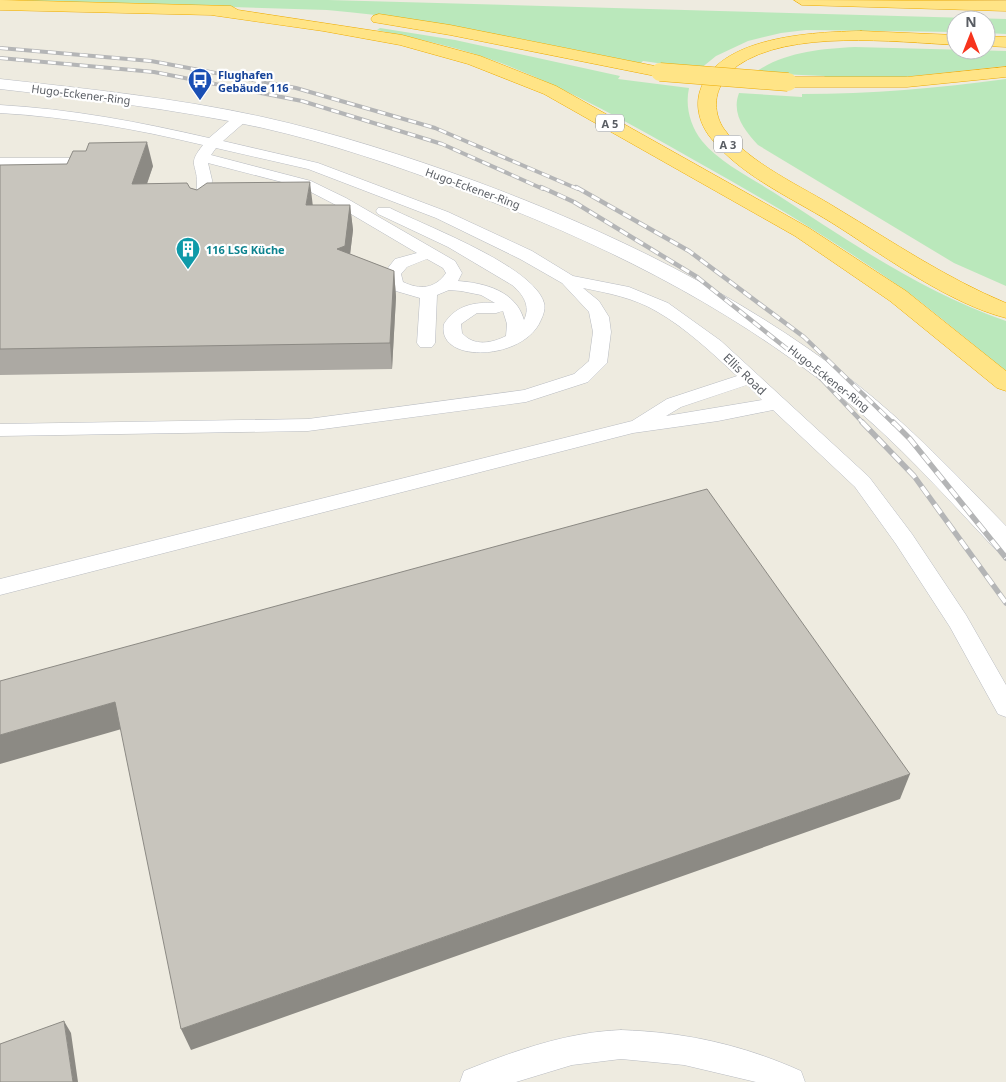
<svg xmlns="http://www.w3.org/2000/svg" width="1006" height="1082" font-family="'Noto Sans',sans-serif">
  <rect width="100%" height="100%" fill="#eeebe0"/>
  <path fill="#bae8bb" d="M0 0H328L1006 19V34L986 33V20H956V32L806 30 781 33 748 41 716 56 700 69 643 61 640 64C536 42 433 19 327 10Z
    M380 28 455 40 620 76 618 79 689 88C685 106 690 126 702 141 720 163 750 177 773 192 847 240 922 292 1006 321V371C973 345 940 316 906 291 838 243 766 200 694 160 631 124 569 89 501 63 461 48 419 39 377 30Z
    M855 47 1006 51V66L905 77 826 78 824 76 754 73C784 52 819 49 855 47Z
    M1006 79V286L954 263 758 145C745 131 731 114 739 93L802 97V94C871 94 938 88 1006 79Z"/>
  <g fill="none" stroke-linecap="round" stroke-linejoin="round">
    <defs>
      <path id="service" d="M0 105C71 109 140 122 209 138L236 115H246L248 118 246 121 223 141 318 163 448 212 532 251 573 276 629 287 668 303 721 341 869 477 912 534 966 615 1006 685V717L998 714 950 627 896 544 855 487 773 410 718 421 633 433 0 595V579L632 421 667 399 737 376C712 353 686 328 656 311 634 298 608 293 583 288L599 301 609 317 611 332 607 363 588 382 526 402 308 431 0 436V424L308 419 524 390 574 374 589 361 593 332 589 312 562 283 520 259 436 218 308 169 216 148 211 155 311 181 346 198 455 261 462 273 458 281C485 283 516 291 524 320 531 306 523 294 512 285L448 247 378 214 376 211 378 208H390C423 225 534 266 544 303 546 310 542 318 539 324 519 361 436 363 444 324 456 305 474 302 495 303L481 295 461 291 449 290 437 295 435 343 432 347H420L417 343 420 298 389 289 384 273 395 259 417 253 334 204 301 187 208 163 212 180 210 208 202 213 196 211 194 208C195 200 197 191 197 183 197 163 187 165 203 145 136 129 69 117 0 113ZM427 259 443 268 446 273C435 289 420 290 403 282L401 274 407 267ZM503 311 507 324 506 336C492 343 474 347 462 333L461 324 477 313H496ZM747 385 762 400 666 416 681 407Z
        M0 158H76L84 163 76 168H0Z
        M621 1030C685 1032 743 1045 801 1071L805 1082H756L684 1065 621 1059 572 1065 516 1082H460L464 1071C514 1051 567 1032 621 1030Z"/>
      <path id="minor" d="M0 79C88 89 177 98 263 117 335 133 406 156 475 181 610 231 740 294 854 382 909 425 957 476 1006 526V553L996 550C946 497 897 441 839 395 725 303 594 239 458 189 394 165 329 143 263 128 176 109 88 99 0 89Z"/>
      <path id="motorway" d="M0 0 231 6 238 10 402 35 480 56 556 86 809 228 906 291 1006 371V391L997 388 890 301 795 236 544 94 468 64 400 45 323 31 211 15 0 10Z
        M794 0 1006 1V11L802 5Z
        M379 14 450 25 660 67 666 68 669 72 666 76 660 77 450 35 373 22 371 19 373 16Z
        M861 31 956 35V45C895 42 789 29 737 66 733 70 729 76 725 80 713 93 714 115 724 129 748 163 803 187 838 209 893 242 946 278 1006 303V318C951 304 888 259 840 228 797 200 742 178 710 137 700 124 695 107 700 91 717 36 814 32 861 31Z
        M986 36 1006 37V47L986 46Z
        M1006 67V77L907 87H788L782 86 779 82 782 78 788 77H907Z"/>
    </defs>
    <use href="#service" stroke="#b8bbc1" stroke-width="1"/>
    <use href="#minor" stroke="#b8bbc1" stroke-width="1"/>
    <use href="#motorway" stroke="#eeab00" stroke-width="1"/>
    <use href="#service" fill="#fff" fill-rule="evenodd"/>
    <use href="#minor" fill="#fff" fill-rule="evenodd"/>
    <use href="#motorway" fill="#ffe486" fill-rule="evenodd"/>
    <defs>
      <path id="rail-far2" d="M0 48 151 61 296 88 435 128 578 189
        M0 58 154 72 302 101 442 144 543 189"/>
      <path id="rail-far1" d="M541 187 574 202 697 277 811 368 864 424
        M576 187 689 251 804 337 894 424"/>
      <path id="rail" d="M862 422 914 476 1006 603
        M893 422 910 439 1006 558"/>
    </defs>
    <use href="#rail-far2" stroke="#b4b5b6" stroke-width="4"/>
    <use href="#rail-far1" stroke="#b4b5b6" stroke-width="4.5"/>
    <use href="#rail" stroke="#b4b5b6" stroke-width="5.5"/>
    <use href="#rail-far2" stroke="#fff" stroke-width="2.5" stroke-dasharray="8" stroke-linecap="butt"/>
    <use href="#rail-far1" stroke="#fff" stroke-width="3" stroke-dasharray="9" stroke-linecap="butt"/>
    <use href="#rail" stroke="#fff" stroke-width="4" stroke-dasharray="11" stroke-linecap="butt"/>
    <defs>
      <path id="motorway-bridge" d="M660 72 788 82"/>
    </defs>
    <use href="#motorway-bridge" stroke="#eeab00" stroke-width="19" stroke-linecap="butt"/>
    <use href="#motorway-bridge" stroke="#ffe486" stroke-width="18"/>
  </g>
  <path fill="#aca9a3" d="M0 165 153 166 147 184 190 188 197 190 313 205H350L353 230 350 254 394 271 396 297 392 369 0 375Z"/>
  <path fill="#8c8a84" d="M147 142 153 166 138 209 132 184Z
    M310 182 313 207 306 205Z
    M350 205 353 230 348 272 337 249Z
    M394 271 396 297 392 369 390 343Z
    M115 702 125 728 0 764V735Z
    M910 774 900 799 191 1050 181 1029Z
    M64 1021 71 1033 78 1082H73Z"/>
  <path fill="#c8c5bd" stroke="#8c8a84" d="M147 142 132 184 187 183 190 188 197 190 207 183 310 182 306 205H350L345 246 337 249 394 271 390 343 0 349V165L67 164 73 151H86L89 143Z
    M707 489 910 774 181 1029 115 702 0 735V681Z
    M64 1021 73 1082H0V1044Z"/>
  <defs>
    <symbol id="bus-pin" viewBox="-11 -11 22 30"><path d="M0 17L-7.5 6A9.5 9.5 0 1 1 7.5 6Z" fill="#1a4fb4" stroke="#fff"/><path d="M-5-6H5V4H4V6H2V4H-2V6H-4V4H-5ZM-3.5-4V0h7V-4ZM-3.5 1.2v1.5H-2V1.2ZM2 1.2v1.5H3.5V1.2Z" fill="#fff"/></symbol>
    <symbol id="building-pin" viewBox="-11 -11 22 30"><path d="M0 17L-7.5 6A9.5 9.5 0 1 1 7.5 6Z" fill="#0f9aa8" stroke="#fff"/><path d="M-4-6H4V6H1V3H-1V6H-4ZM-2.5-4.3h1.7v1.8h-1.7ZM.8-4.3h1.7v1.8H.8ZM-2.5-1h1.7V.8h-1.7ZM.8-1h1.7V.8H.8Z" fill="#fff"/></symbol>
  </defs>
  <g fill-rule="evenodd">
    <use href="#bus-pin" x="186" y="66" width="28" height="38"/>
    <use href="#building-pin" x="174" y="235" width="28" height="38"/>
  </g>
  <g text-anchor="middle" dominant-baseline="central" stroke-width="4.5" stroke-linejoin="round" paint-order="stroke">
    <g font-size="11" font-weight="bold" fill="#164399" stroke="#fff" text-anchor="start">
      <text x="218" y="74">Flughafen<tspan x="218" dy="13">Gebäude 116</tspan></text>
    </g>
    <g font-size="11" fill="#595d63" stroke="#fff">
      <text transform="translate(81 94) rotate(7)">Hugo-Eckener-Ring</text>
      <text transform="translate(473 188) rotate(20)">Hugo-Eckener-Ring</text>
      <text transform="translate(829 378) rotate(38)">Hugo-Eckener-Ring</text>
    </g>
    <g fill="#fff" stroke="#8b8e92" stroke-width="1">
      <rect x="596" y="114.5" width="28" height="17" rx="4"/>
      <rect x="714" y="135.5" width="28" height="17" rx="4"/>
    </g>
    <g font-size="11" font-weight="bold" fill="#595d63">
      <text x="610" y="123">A 5</text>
      <text x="728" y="144">A 3</text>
    </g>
    <g font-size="11" font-weight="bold" fill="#0d838f" stroke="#fff" text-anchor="start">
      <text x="206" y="249">116 LSG Küche</text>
    </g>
    <g font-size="12" fill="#595d63" stroke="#fff">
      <text transform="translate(745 374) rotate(44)">Ellis Road</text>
    </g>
  </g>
  <g transform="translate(971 35)"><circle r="24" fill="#ffffff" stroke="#bdbec1"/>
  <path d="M0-4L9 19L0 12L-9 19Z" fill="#f7341d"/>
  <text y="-8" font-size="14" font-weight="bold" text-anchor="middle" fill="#595d63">N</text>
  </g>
</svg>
